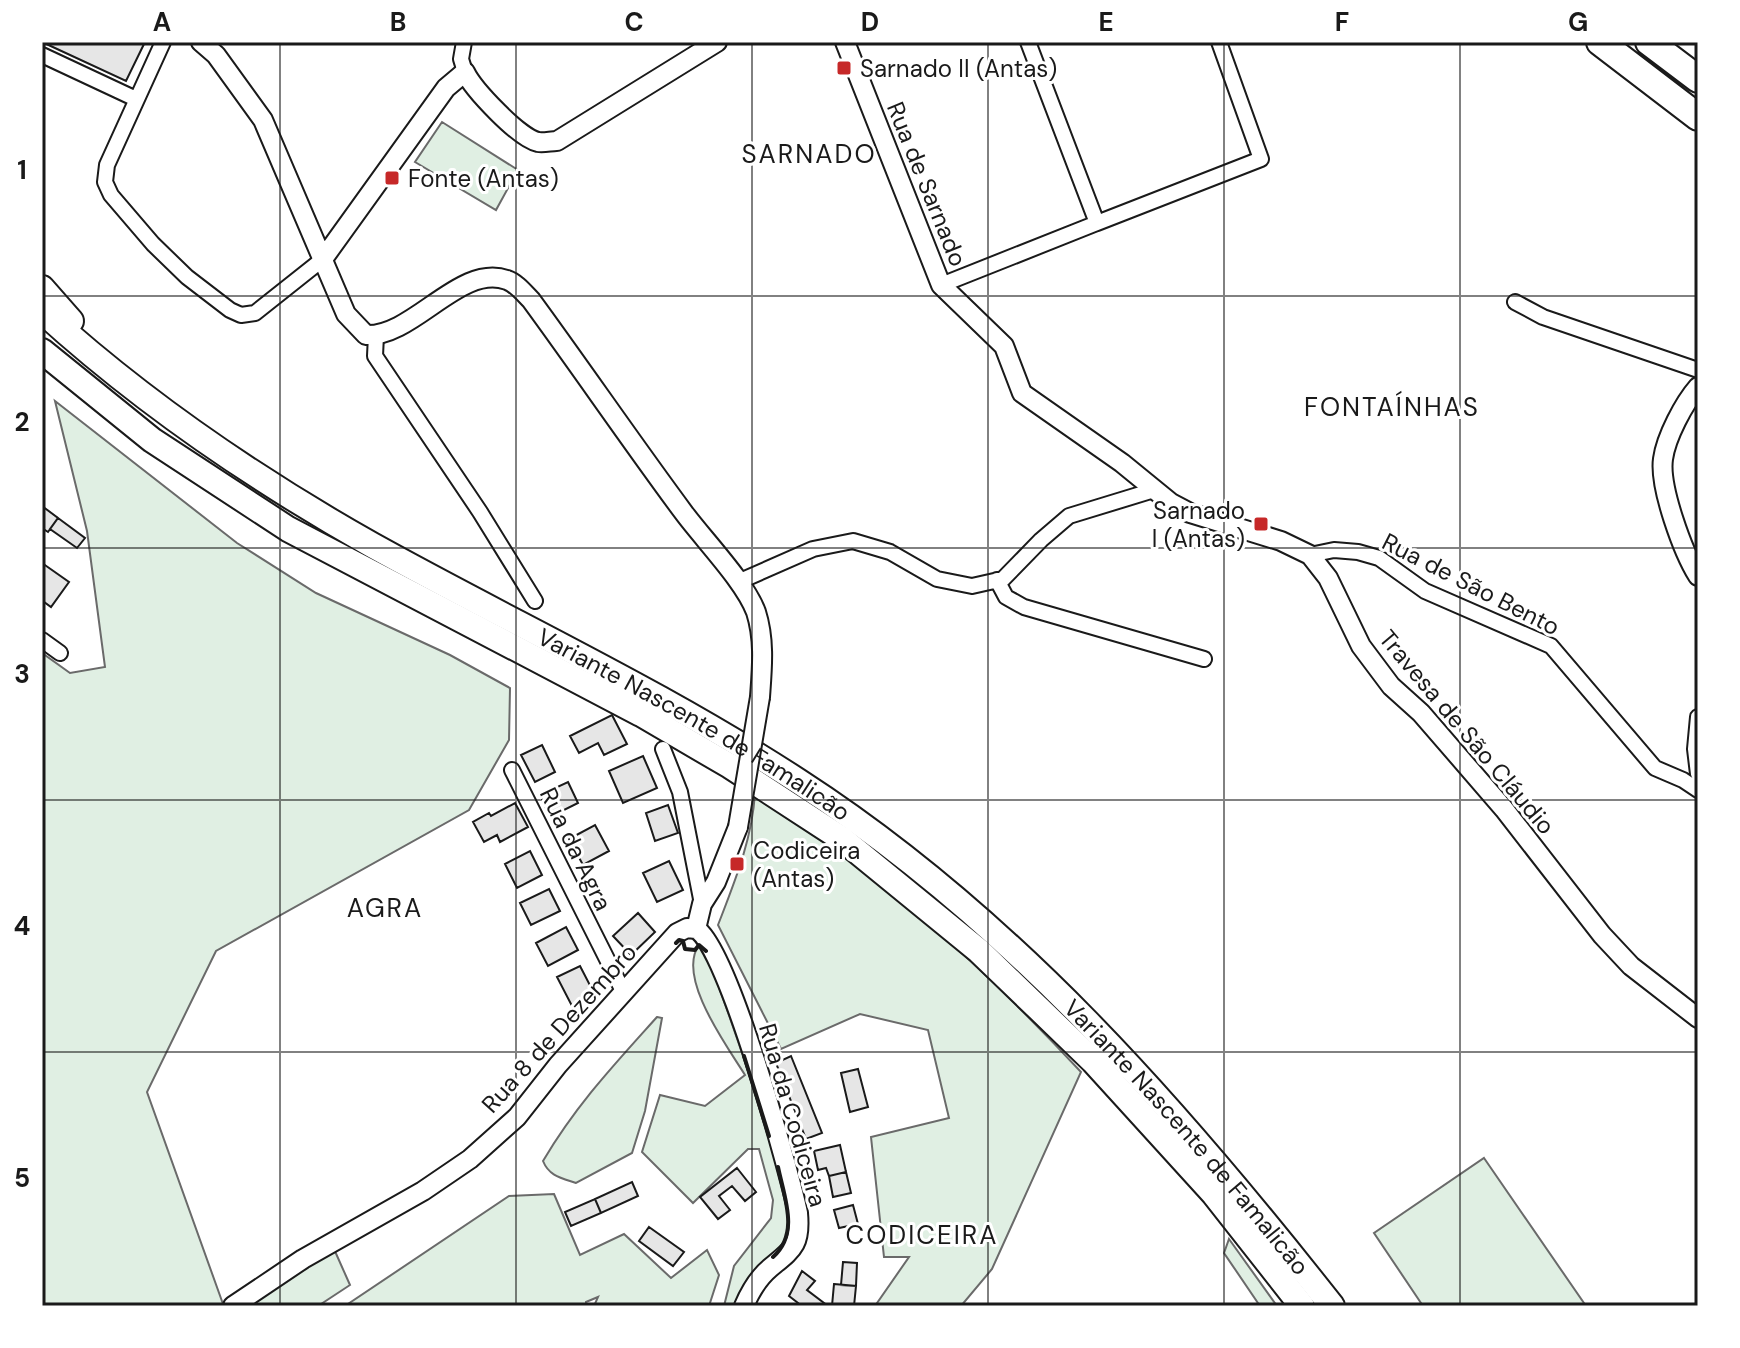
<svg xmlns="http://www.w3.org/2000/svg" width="1740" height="1348" font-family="'DM Sans',sans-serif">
  <rect width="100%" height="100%" fill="#fff"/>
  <path fill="#e0efe3" stroke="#6a6a6a" stroke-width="2" d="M442 122 518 170 496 210 415 162Z
    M55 401 237 543 316 593 450 655 510 688 509 740 469 810 216 951 147 1092 223 1304 220 1306H42V653L70 673 105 667 87 531Z
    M755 793C877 869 983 967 1081 1072L992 1269 961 1306H875L909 1257H884L871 1137 949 1118 928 1030 860 1014 781 1049 718 925C735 881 752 840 755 793Z
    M699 945 704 947C729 1013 752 1079 771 1146 779 1171 792 1204 789 1230 786 1254 752 1287 737 1306H724L734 1266 771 1218 773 1200 759 1149H748L693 1203 642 1152 660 1095 705 1106 745 1075C727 1046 676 977 699 945Z
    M657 1017 662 1018 645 1111 632 1153 576 1183C561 1178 549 1176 543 1161 577 1104 613 1066 657 1017Z
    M1484 1158 1586 1306H1423L1374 1233Z
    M554 1194 580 1255 624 1234 671 1278 707 1250 719 1275 709 1306H594L598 1297 586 1302V1306H345L509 1196Z
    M1229 1239 1277 1306H1260L1224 1253Z
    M334 1249 350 1285 318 1306H247Z"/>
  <path fill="#e6e6e6" stroke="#1a1a1a" stroke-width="2" d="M42 42H141L144 44 126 81Z
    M42 506 58 518 48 532 42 528Z
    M58 518 85 538 77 548 50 529Z
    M42 563 69 582 51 607 44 602 42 605Z
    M612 715 627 744 604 755 598 743 579 753 570 736Z
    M542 745 555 772 535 782 521 755Z
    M643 756 657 788 623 803 609 771Z
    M568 782 578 803 550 817 540 795Z
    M515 803 528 827 500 842 497 835 484 842 473 822 489 813 491 816Z
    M668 805 678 833 655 841 646 813Z
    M595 825 609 851 583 865 569 839Z
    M530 851 542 875 517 888 505 864Z
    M669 861 683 890 657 902 643 873Z
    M549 889 560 911 531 925 520 903Z
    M638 913 655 932 631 955 613 936Z
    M566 927 578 950 548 966 536 943Z
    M580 966 595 995 572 1006 557 977Z
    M791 1056 822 1133 806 1139 776 1063Z
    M858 1069 868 1107 850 1112 841 1073Z
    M840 1145 846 1172 829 1176 826 1168 818 1170 814 1151Z
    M737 1168 756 1192 745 1201 732 1186 719 1196 730 1210 718 1219 700 1197Z
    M846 1172 851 1193 833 1197 829 1176Z
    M632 1182 638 1196 601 1213 595 1199Z
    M595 1199 601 1213 571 1226 565 1212Z
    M853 1205 858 1224 839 1228 834 1210Z
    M649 1227 684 1252 673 1266 639 1241Z
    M843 1262 857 1263 856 1286 841 1285Z
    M802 1271 815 1281 807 1290 828 1306H796L798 1303 789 1296Z
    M834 1284 856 1286 854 1306H832Z"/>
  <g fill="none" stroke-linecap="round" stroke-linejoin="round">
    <defs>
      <path id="minor" d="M163 42 107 165 105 182 111 195 153 244 187 277 230 310 241 315 255 313 323 259
        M464 42 461 59 465 72
        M42 55 136 99
        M1097 223 1261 159 1219 42
        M941 285 1097 223 1028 42
        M1515 302 1543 317 1698 370
        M376 335 375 356 480 512 535 601
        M1310 555 1334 550 1358 552 1379 558 1425 591 1551 646 1655 768 1683 780 1698 790
        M997 580 1006 597 1024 607 1204 659
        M738 582 813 549 853 541 890 552 937 579 972 586 1003 579 1041 540 1069 516 1154 490
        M42 640 60 653
        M1698 717 1695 749 1698 774
        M663 749 680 792 702 904
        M512 770 623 991"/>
      <path id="tertiary" d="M201 42 216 55 263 120 346 314 366 335C414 337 460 263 507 280 516 283 524 293 531 300 583 371 632 443 684 513 704 540 745 582 756 612 765 640 762 669 760 697
        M845 42 941 285 1004 346 1022 393 1122 463 1171 503 1190 513 1281 541 1310 555 1328 578 1361 646 1391 686 1421 713 1504 809 1602 935 1631 966 1698 1018
        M323 259 446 88 465 72C473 89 519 138 538 142 544 143 551 141 557 141L717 42
        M1698 387C1684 403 1666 437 1663 459 1659 487 1683 552 1698 576
        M696 929C727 944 789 1171 798 1213 801 1245 793 1249 770 1268 758 1278 750 1292 744 1306
        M696 929 702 904 716 882 738 827
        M233 1306 303 1259 423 1191 470 1159 517 1117 558 1065 677 933 687 928 696 929"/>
      <g id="trunk">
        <path d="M42 288 71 321"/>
        <path id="s1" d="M42 311C142 402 255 479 372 545 514 624 662 692 798 781 1010 918 1177 1109 1332 1306"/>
        <path d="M42 351 152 440 288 529 641 714 730 766 842 839 979 951 1093 1061 1214 1194 1302 1306"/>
      </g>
      <path id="motorway" d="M1600 42 1698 117
        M1649 42 1698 79"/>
    </defs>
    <use href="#minor" stroke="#1a1a1a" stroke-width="18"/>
    <use href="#tertiary" stroke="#1a1a1a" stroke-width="22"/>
    <use href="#trunk" stroke="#1a1a1a" stroke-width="28"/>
    <use href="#motorway" stroke="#1a1a1a" stroke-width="30"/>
    <use href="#minor" stroke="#fff" stroke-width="14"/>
    <use href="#tertiary" stroke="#fff" stroke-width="18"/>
    <use href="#trunk" stroke="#fff" stroke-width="24"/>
    <use href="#motorway" stroke="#fff" stroke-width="26"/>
    <defs>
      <path id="tertiary-bridge" d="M738 827 760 697"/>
    </defs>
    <use href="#tertiary-bridge" stroke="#1a1a1a" stroke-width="22" stroke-linecap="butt"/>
    <use href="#tertiary-bridge" stroke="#fff" stroke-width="18"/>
    <path stroke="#1a1a1a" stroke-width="4" d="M676 943 679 940 683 941 685 949 695 950 699 945 706 951
      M744 1056 769 1136
      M773 1257C800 1233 784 1197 778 1167"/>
  </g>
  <path fill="none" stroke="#1a1a1a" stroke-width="2" stroke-opacity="0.55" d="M280 42V1306M516 42V1306M752 42V1306M988 42V1306M1224 42V1306M1460 42V1306M42 296H1698M42 548H1698M42 800H1698M42 1052H1698"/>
  <g fill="#c62828" stroke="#fff" stroke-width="3">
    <rect x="836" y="60" width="16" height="16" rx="4"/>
    <rect x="384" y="170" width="16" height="16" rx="4"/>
    <rect x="1253" y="516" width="16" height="16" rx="4"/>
    <rect x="729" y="856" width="16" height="16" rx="4"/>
  </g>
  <g text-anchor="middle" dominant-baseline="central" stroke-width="6" stroke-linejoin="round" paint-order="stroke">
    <g font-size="24" fill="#1a1a1a" stroke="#fff" text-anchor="start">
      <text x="860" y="68">Sarnado II (Antas)</text>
      <text x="408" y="178">Fonte (Antas)</text>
      <text x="1245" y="510" text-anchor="end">Sarnado<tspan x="1245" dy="28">I (Antas)</tspan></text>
      <text x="753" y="850">Codiceira<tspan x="753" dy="28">(Antas)</tspan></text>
    </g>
    <g font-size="24" fill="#1a1a1a" stroke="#fff">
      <text transform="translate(927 184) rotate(68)">Rua de Sarnado</text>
      <text transform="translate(1471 584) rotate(27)">Rua de São Bento</text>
      <text stroke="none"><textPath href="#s1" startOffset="774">Variante Nascente de Famalicão</textPath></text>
      <text transform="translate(1467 732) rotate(50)">Travesa de São Cláudio</text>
      <text transform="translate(576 849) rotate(64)">Rua da Agra</text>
      <text transform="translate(559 1028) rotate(-48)">Rua 8 de Dezembro</text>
      <text transform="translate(793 1115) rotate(74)">Rua da Codiceira</text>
      <text stroke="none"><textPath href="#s1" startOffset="1422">Variante Nascente de Famalicão</textPath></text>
    </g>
    <g font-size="26" letter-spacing="2" fill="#1a1a1a" stroke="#fff">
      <text x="809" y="154">SARNADO</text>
      <text x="1392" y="407">FONTAÍNHAS</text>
      <text x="385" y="908">AGRA</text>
      <text x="922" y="1235">CODICEIRA</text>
    </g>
  </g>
  <rect width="1740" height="1348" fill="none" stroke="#ffffff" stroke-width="88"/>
  <rect x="44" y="44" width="1652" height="1260" fill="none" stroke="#1a1a1a" stroke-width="3"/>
  <g font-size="26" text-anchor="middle" font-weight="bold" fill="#1a1a1a">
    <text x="162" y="31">A</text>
    <text x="398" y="31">B</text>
    <text x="634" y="31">C</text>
    <text x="870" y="31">D</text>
    <text x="1106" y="31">E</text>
    <text x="1342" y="31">F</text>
    <text x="1578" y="31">G</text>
    <text x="22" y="179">1</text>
    <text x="22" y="431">2</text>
    <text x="22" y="683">3</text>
    <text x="22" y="935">4</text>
    <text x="22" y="1187">5</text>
  </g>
</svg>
